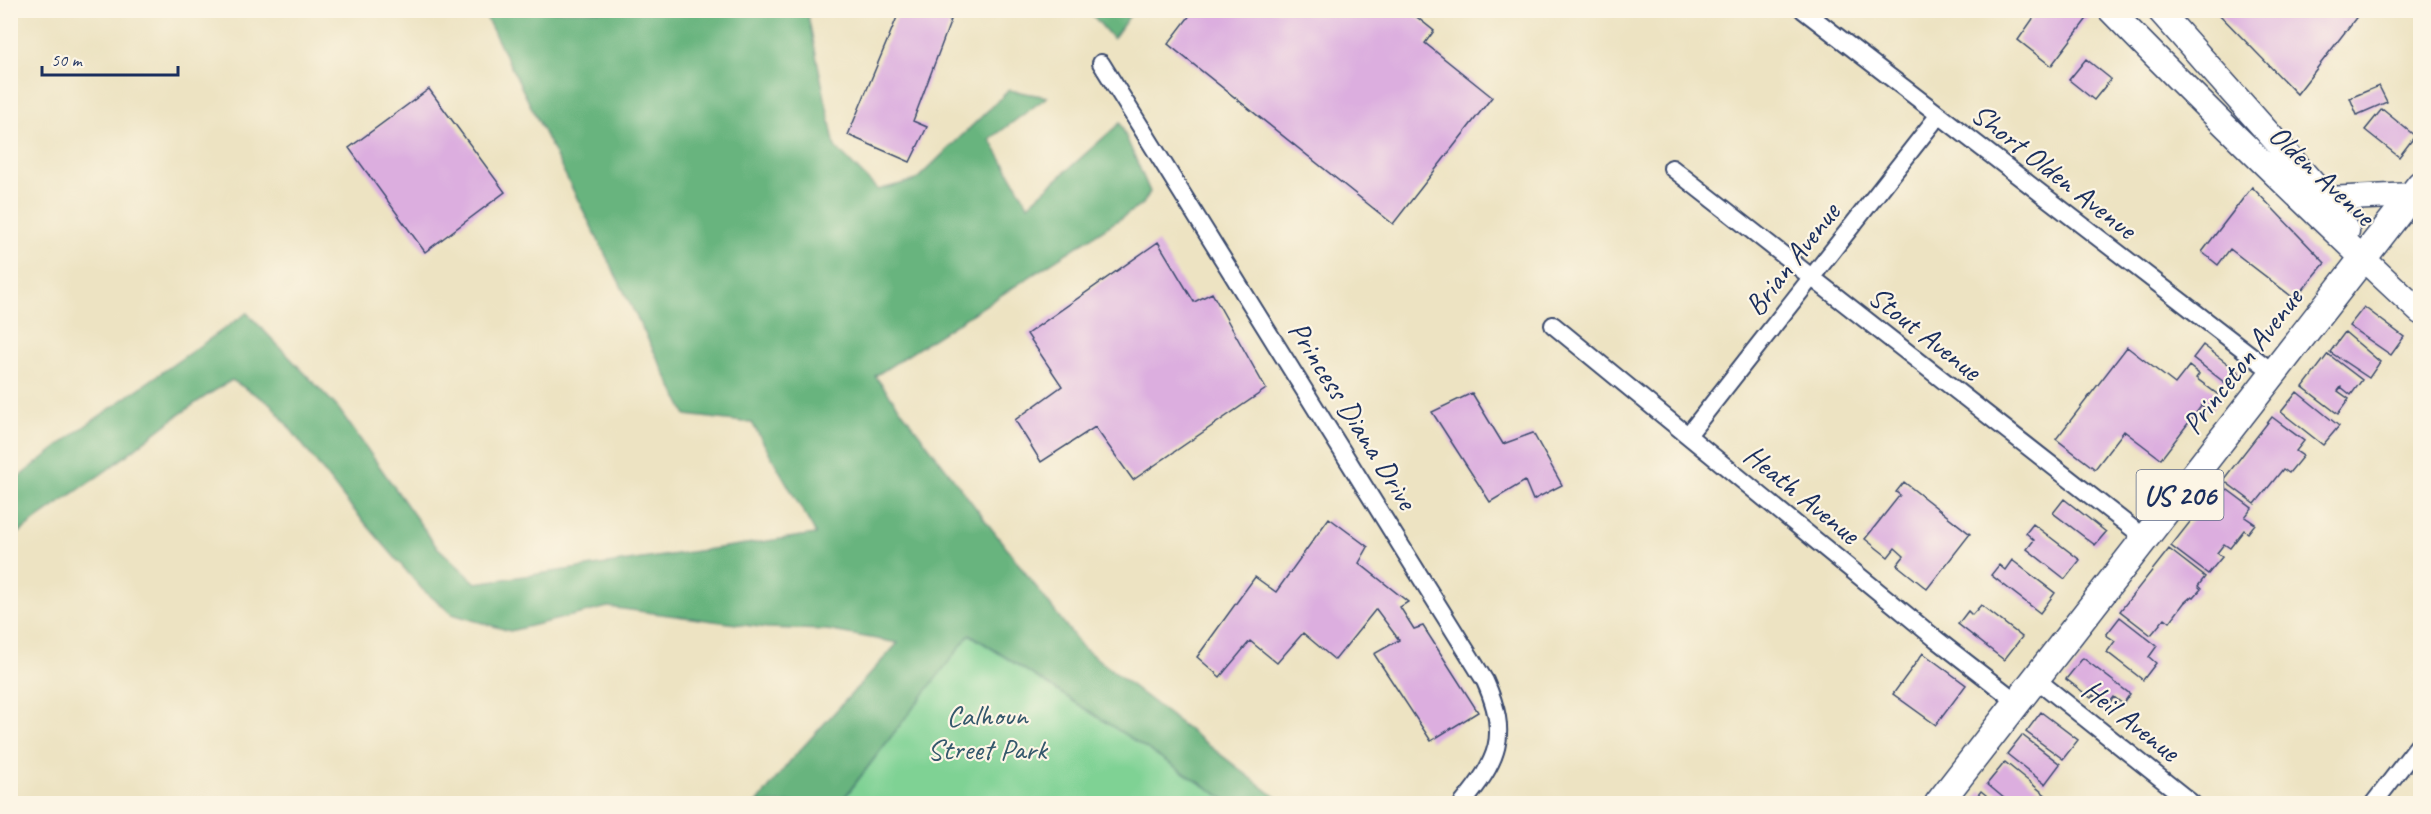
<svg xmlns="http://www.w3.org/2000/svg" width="2431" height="814" font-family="Caveat,sans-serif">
  <rect width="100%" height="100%" fill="#fcf5e5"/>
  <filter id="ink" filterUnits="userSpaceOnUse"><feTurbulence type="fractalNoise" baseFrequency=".0167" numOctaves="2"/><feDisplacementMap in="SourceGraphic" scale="12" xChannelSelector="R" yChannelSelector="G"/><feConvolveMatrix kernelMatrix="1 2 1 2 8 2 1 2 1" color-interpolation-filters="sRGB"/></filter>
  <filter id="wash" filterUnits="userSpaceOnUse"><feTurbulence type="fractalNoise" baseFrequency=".008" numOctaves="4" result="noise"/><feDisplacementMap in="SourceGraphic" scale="24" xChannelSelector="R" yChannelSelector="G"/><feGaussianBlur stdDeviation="1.35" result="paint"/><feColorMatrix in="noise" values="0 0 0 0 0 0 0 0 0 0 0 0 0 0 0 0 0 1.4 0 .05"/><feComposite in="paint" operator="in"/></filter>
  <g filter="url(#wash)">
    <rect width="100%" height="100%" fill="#ede3c2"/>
    <path fill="#7fd294" stroke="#4d8079" stroke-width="1.5" d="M969 634 1231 803 840 804Z"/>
    <path fill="#67b47e" stroke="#41726e" stroke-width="1.5" d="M483 11H807L835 147 878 190 916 180 1009 90 1047 97 990 139 1028 205 1120 123 1150 192 1143 204 875 376 1082 647 1283 803H1231L970 634 840 803H757L791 760 898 643 827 630 767 628 608 607 510 631 452 614 422 589 347 502 271 404 232 380C190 404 154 434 115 464 81 490 43 511 11 540V483L78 431 247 313 338 408 436 546 476 583 816 534 752 423 686 415Z
      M1089 11H1133L1113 39Z"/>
    <g id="blocks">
      <path fill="#dcaedf" d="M900 10H930L951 20 913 121 927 127 910 162 848 135Z
        M1194 10H1408L1434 31 1425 43 1492 97 1393 224 1168 44Z
        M2039 10H2083L2089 16 2051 66 2018 40Z
        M2215 10H2362L2297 94Z
        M2086 59 2111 79 2094 100 2069 80Z
        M2379 86 2387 102 2357 115 2350 98Z
        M429 89 505 192 425 252 349 148Z
        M2382 109 2415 136 2399 157 2365 130Z
        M2252 187 2325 263 2295 299 2230 249 2218 265 2202 252Z
        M1158 242 1194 302 1212 293 1266 389 1133 480 1095 427 1041 462 1015 420 1062 386 1027 334Z
        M2364 307 2404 337 2391 355 2349 326Z
        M2345 332 2380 362 2369 378 2330 352Z
        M2203 345 2240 373 2229 386 2193 358Z
        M2127 347 2175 384 2189 366 2199 374 2196 378 2221 397 2210 412 2202 405 2161 459 2124 431 2095 469 2056 439Z
        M2328 354 2362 380 2351 395 2341 387 2338 391 2349 399 2338 414 2303 387Z
        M2297 392 2339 426 2323 445 2281 412Z
        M1472 393 1503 444 1533 433 1562 485 1533 500 1525 481 1490 502 1432 412Z
        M2272 417 2304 441 2296 451 2303 456 2289 473 2283 469 2255 504 2223 480Z
        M1904 482 1970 534 1927 589 1897 565 1904 556 1895 548 1888 557 1865 539 1900 495 1896 492Z
        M2220 484 2252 508 2245 517 2255 524 2248 533 2244 530 2230 548 2224 544 2217 553 2222 557 2208 574 2171 546Z
        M2064 499 2106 532 2095 545 2053 513Z
        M1329 518 1368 547 1359 563 1408 602 1400 607 1414 629 1423 626 1478 712 1431 741 1374 654 1399 640 1376 609 1335 660 1303 633 1277 663 1250 641 1220 677 1197 657 1255 577 1276 592Z
        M2033 524 2080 560 2065 579 2027 549 2034 540 2026 533Z
        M2169 549 2205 577 2198 586 2201 589 2194 597 2192 596 2184 603 2170 622 2165 618 2151 635 2120 611Z
        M2012 560 2055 593 2040 613 1991 575 1999 565 2005 570Z
        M1981 605 2022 637 2004 660 1958 624 1968 611 1972 615Z
        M2120 617 2157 646 2149 657 2156 663 2143 680 2107 652 2115 641 2106 635Z
        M1923 653 1966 685 1936 725 1893 694Z
        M2083 658 2130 694 2123 704 2114 697 2107 706 2093 695 2091 698 2066 679Z
        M2041 712 2078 740 2063 759 2026 732Z
        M2022 735 2060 764 2045 784 2007 754Z
        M2005 762 2054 802 2053 804H2011L1987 784Z
        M1981 791 1997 804H1971Z"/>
    </g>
  </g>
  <g filter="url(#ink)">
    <use href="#blocks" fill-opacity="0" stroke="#3a4a6d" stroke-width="1.5"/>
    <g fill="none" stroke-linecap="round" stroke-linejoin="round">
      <defs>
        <path id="minor" d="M1803 10 2274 373
          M1101 63 1485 681C1510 736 1498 760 1462 804
          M1672 168 2146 539
          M1553 325 1936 639 2017 702
          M1688 435 1938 116
          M2036 679 2193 804
          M2373 804 2420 743"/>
        <path id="secondary" d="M2110 10C2211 114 2315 214 2420 312
          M2159 10 2327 199 2347 231
          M2327 199 2413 195"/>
        <path id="primary" d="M1938 804 2420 185"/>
      </defs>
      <use href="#minor" stroke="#3a4a6d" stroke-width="20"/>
      <use href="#secondary" stroke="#3a4a6d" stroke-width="27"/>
      <use href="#primary" stroke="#3a4a6d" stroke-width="30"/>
      <use href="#minor" stroke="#fff" stroke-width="16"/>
      <use href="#secondary" stroke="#fff" stroke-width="24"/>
      <use href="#primary" stroke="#fff" stroke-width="27"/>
    </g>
  </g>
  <g text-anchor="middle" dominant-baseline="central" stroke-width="4.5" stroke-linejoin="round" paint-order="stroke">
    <rect fill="#fcf5e5" stroke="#5e6a86" stroke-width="1.5" x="2136.5" y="470" width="87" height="50" rx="4.5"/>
    <g font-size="28" font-weight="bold" fill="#1b2f5e">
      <text x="2180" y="495">US 206</text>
    </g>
    <g font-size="30" fill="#1b2f5e" stroke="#fcf5e5">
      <text transform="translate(2054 171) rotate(38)">Short Olden Avenue</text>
      <text transform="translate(2322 175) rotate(43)">Olden Avenue</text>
      <text transform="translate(1792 259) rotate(-52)">Brian Avenue</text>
      <text transform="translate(1925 333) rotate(38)">Stout Avenue</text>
      <text transform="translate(2242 361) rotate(-52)">Princeton Avenue</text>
      <text transform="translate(1353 415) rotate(58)">Princess Diana Drive</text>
      <text transform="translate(1802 494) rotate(39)">Heath Avenue</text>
      <text transform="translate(2131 720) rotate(38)">Heil Avenue</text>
    </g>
    <g font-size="30" fill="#34586c" stroke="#fcf5e5">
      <text x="987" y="715">Calhoun<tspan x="987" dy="34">Street Park</tspan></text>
    </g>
  </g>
  <rect width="2431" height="814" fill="none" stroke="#fcf5e5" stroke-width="36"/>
  <path d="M42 66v9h136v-9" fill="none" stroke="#1b2f5e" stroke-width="3"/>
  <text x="51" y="66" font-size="18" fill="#1b2f5e" stroke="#fcf5e5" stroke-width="4.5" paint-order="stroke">50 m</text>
</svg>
